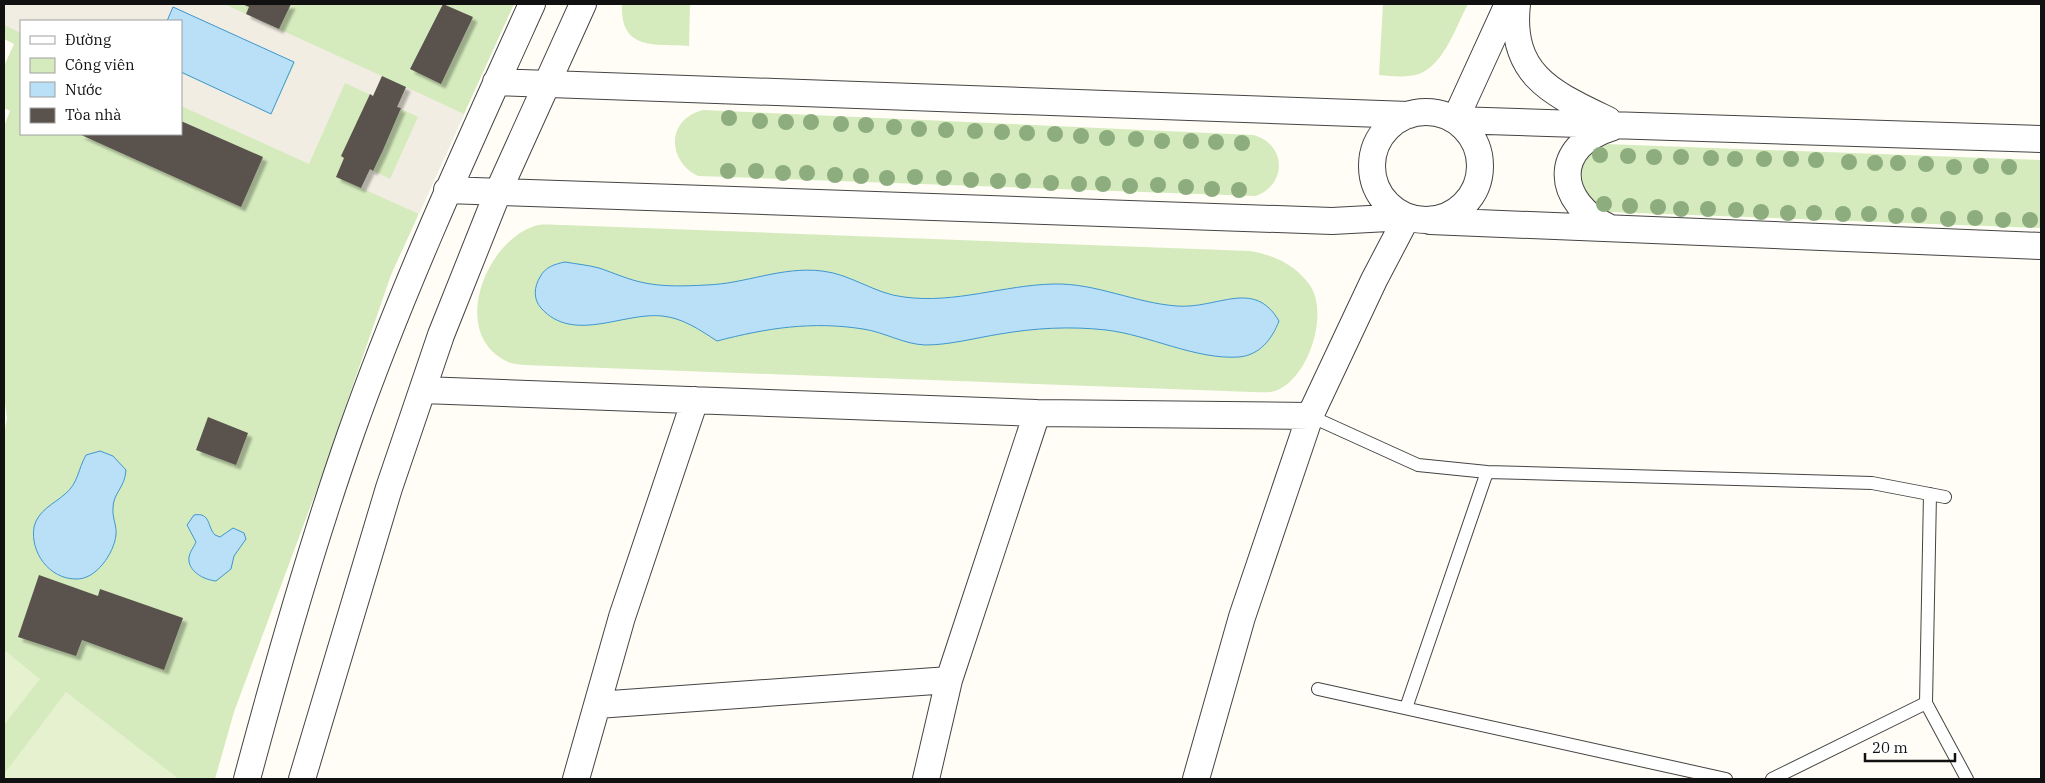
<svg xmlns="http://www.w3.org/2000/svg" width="2045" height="783" font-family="'IBM Plex Serif',serif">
  <defs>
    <filter id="shadow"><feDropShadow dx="4.5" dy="4.5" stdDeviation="1" flood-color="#0004"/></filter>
  </defs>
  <rect width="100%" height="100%" fill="#fffdf5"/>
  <path fill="#d5ebbd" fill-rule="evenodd" d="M4 4H514L391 275 318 486 234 712 215 779H4V434L7 418 4 396V126L10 111 4 108V66L14 44 4 39ZM21 21H181V134H21Z
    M622 4H690L689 46C654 44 620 51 622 4Z
    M1383 4H1468C1456 26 1444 65 1419 74 1406 78 1392 76 1379 75Z
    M703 110 1253 135C1286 143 1288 184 1256 196L698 176C666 160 667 119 703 110Z
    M1605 144 2041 160V228L1610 212 1596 208 1586 200C1577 165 1573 164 1605 144Z
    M563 225 1250 251C1273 255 1294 264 1309 284 1330 312 1309 379 1275 391 1269 393 1259 392 1252 392L524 365C518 364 511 364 506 361 450 333 485 244 532 227 540 223 553 225 563 225Z"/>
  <path fill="#e6f2cf" d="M4 650 40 679 4 725Z
    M66 692 179 779H4V774Z"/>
  <path fill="#f1ede2" d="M4 4H224L382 76 373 96 345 83 309 164 181 106V73L271 114 295 63 174 7 167 21H21V33L4 25Z
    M406 87 464 114 419 214 361 188 370 169 390 179 418 117 397 107Z"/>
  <path fill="#b9e0f7" stroke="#3f96cf" d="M173 7 294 62 271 114 181 72V21H167Z
    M565 262C576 264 588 265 599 268 614 273 629 280 645 283 665 287 686 286 706 285 745 284 782 266 822 271 851 274 875 294 904 297 955 304 1004 285 1054 284 1096 283 1135 303 1177 306 1218 309 1254 278 1279 321 1272 339 1260 355 1239 357 1196 360 1149 335 1106 330 1070 326 1035 328 1000 334 975 338 950 345 925 345 903 344 884 332 863 329 812 321 767 328 717 341 700 330 683 318 662 316 623 312 573 344 541 308 533 299 534 287 540 277 545 267 555 264 565 262Z
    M100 451 113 456 126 470C125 488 113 493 113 508 112 517 117 526 116 535 114 553 96 580 76 579 49 579 30 552 34 527 38 510 54 504 65 494 78 484 78 469 86 455Z
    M194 515C211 512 207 527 215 535L220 537 233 528 244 533 246 539 234 556 231 569 216 581C204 580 187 571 189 557 190 551 194 547 196 542L187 525Z"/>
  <path fill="#5a524d" filter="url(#shadow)" d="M242 4H291L279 29 246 14 249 7Z
    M443 4 473 17 441 84 410 69Z
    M382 76 406 87 397 107 401 108 383 150 373 171 370 169 361 188 336 177 344 158 341 156 370 94 373 96Z
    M181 121 263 157 241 207 79 134H181Z
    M208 417 248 433 236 465 196 450Z
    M39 575 98 596 100 589 183 618 164 670 82 640 76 656 18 637Z"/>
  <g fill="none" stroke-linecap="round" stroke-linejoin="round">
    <defs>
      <path id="service" d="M1310 416 1418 465 1487 472 1872 483 1945 497
        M1930 494 1926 703 1967 779
        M1318 689 1726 779
        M1406 708 1487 472
        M1772 779 1926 703"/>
      <path id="minor" d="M1508 4 1455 120 2041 139
        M1517 4C1509 76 1554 94 1608 120
        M496 82 1409 115
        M1372 166a54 54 0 1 1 108 0a54 54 0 1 1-108 0Z
        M447 190 1332 221 1407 217
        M1430 221 2041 246
        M1610 228C1555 202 1551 146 1613 127
        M423 390 1037 413 1310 416
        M597 705 949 680
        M247 779C278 663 311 547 351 433 403 286 468 145 532 4
        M302 779 389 488 441 335 498 192 583 4
        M576 779 622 617 695 400
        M926 779 949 680 1037 413
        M1196 779 1242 617 1310 416 1374 280 1407 217"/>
    </defs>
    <use href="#service" stroke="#444" stroke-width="14"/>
    <use href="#minor" stroke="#444" stroke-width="28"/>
    <use href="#service" stroke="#fff" stroke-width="12"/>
    <use href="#minor" stroke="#fff" stroke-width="26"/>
  </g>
  <g fill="#8dad7f">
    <circle cx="729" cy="118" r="8"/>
    <circle cx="760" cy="121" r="8"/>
    <circle cx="786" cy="122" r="8"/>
    <circle cx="811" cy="122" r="8"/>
    <circle cx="841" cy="124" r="8"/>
    <circle cx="866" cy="125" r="8"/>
    <circle cx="894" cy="127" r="8"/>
    <circle cx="919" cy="129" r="8"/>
    <circle cx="946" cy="130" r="8"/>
    <circle cx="975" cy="131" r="8"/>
    <circle cx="1002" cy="132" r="8"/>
    <circle cx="1027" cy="133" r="8"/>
    <circle cx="1055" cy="134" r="8"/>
    <circle cx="1081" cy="136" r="8"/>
    <circle cx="1107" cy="138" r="8"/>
    <circle cx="1136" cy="139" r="8"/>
    <circle cx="1162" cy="141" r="8"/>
    <circle cx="1191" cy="141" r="8"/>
    <circle cx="1216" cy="142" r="8"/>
    <circle cx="1242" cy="143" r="8"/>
    <circle cx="1600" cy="155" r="8"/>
    <circle cx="1628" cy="156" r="8"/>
    <circle cx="1654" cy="157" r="8"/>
    <circle cx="1681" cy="157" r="8"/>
    <circle cx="1711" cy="158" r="8"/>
    <circle cx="1735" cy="159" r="8"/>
    <circle cx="1764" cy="159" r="8"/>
    <circle cx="1791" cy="159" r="8"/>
    <circle cx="1816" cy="160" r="8"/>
    <circle cx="1849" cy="162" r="8"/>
    <circle cx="1875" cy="163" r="8"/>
    <circle cx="1898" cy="163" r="8"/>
    <circle cx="1926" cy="164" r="8"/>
    <circle cx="1981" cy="166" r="8"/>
    <circle cx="1954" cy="167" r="8"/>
    <circle cx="2009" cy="167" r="8"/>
    <circle cx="728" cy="171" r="8"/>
    <circle cx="756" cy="171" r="8"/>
    <circle cx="783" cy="173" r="8"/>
    <circle cx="807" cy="173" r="8"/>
    <circle cx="835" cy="175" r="8"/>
    <circle cx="861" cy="176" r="8"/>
    <circle cx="915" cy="177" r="8"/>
    <circle cx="887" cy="178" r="8"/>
    <circle cx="944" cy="178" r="8"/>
    <circle cx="971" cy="180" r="8"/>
    <circle cx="998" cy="181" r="8"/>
    <circle cx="1023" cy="181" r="8"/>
    <circle cx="1051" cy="183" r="8"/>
    <circle cx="1079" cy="184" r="8"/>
    <circle cx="1103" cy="184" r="8"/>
    <circle cx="1158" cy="185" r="8"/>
    <circle cx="1130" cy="186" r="8"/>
    <circle cx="1186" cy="187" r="8"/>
    <circle cx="1212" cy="189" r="8"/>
    <circle cx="1239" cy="190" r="8"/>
    <circle cx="1604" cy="204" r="8"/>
    <circle cx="1630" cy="206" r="8"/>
    <circle cx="1658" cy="207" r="8"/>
    <circle cx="1681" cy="209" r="8"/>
    <circle cx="1708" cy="209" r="8"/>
    <circle cx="1736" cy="210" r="8"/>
    <circle cx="1761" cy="212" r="8"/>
    <circle cx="1788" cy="213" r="8"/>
    <circle cx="1814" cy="213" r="8"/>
    <circle cx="1843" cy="214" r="8"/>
    <circle cx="1869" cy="214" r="8"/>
    <circle cx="1919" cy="215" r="8"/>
    <circle cx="1896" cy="216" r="8"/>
    <circle cx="1975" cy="218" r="8"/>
    <circle cx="1948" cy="219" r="8"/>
    <circle cx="2003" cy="220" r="8"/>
    <circle cx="2030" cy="220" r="8"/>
  </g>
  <rect width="2045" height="783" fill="none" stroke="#111111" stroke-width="10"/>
  <rect x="20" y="20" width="162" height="115" fill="#ffffff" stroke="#a0a0a0"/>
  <rect x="30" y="36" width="25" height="8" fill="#ffffff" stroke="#a0a0a0"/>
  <text x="65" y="45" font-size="15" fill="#111111">Đường</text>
  <rect x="30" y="58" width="25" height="15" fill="#d5ebbd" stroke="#a0a0a0"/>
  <text x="65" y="70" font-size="15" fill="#111111">Công viên</text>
  <rect x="30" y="82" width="25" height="15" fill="#b9e0f7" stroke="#a0a0a0"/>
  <text x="65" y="95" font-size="15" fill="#111111">Nước</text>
  <rect x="30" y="108" width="25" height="15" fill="#5a524d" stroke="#a0a0a0"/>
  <text x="65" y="120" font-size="15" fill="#111111">Tòa nhà</text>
  <path d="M1865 753v8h90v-8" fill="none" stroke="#111111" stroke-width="2.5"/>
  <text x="1872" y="753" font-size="15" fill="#111111" stroke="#ffffff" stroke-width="4" paint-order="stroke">20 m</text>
</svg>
